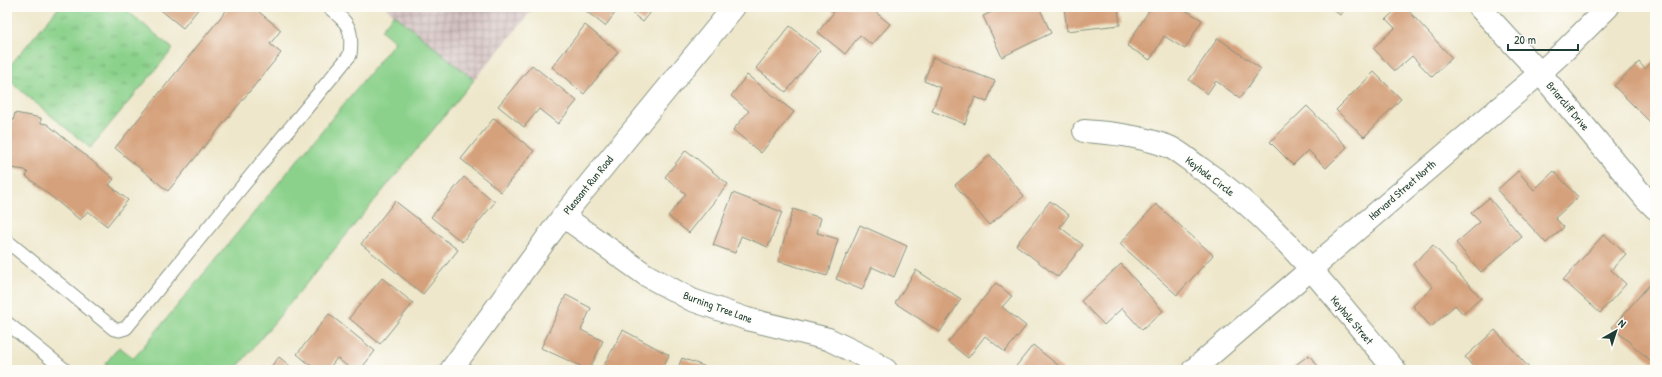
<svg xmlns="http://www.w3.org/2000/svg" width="1662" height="377" font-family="'Patrick Hand',sans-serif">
  <defs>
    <pattern id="industrial-grid" width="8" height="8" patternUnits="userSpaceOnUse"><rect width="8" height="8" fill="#d1bfbf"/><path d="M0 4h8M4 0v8" fill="none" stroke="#a99c9c"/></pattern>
    <pattern id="park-tufts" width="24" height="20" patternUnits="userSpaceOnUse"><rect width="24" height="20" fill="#8bd18b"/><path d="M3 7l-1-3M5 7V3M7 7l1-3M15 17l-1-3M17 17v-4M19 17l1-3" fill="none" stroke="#71ab72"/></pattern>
  </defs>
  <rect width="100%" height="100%" fill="#fdfcf7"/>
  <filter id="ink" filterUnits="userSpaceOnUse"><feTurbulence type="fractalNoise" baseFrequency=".025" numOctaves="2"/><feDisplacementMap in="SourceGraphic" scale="8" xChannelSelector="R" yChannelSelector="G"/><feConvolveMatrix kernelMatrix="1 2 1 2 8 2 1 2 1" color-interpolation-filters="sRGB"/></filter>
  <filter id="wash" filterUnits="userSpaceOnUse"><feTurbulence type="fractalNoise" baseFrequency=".012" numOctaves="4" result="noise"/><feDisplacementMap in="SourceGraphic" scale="16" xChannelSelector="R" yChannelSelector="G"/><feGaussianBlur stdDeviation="0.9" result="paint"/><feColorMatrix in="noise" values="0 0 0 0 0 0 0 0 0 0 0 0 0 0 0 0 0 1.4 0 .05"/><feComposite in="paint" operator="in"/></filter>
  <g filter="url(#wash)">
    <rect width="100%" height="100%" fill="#eee7cb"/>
    <path fill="url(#industrial-grid)" d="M385 7H535L474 80Z"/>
    <path fill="#8bd18b" stroke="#558760" d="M394 14 474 80 235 370H113L105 364 119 347 134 358 395 42 381 30Z"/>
    <path fill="url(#park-tufts)" stroke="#558760" d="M59 7H123L173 49 90 148 7 79V69Z"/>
    <g id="blocks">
      <path fill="#d5a17c" d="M157 7H200L183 28Z
        M229 7H253L281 30 270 44 281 53 168 191 115 148Z
        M581 7H620L605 26Z
        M624 7H655L643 22Z
        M827 7H869L890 24 872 45 860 35 845 54 818 32 834 12Z
        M1002 7H1039L1051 33 1002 57 983 16Z
        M1064 7H1118L1120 25 1067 31Z
        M1151 7H1180L1202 20 1185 49 1164 36 1150 60 1127 46Z
        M1329 7H1346L1340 15Z
        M1399 7H1405L1452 58 1432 77 1412 56 1395 71 1373 48 1395 28 1386 19Z
        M585 25 618 52 584 94 552 67Z
        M790 26 820 50 786 92 756 68Z
        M1218 38 1261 69 1240 98 1216 81 1207 94 1189 80Z
        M933 57 995 81 987 102 975 97 965 124 932 111 941 88 924 81Z
        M1655 59V122L1652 124 1614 86 1639 62 1645 69Z
        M532 65 577 101 558 124 539 109 524 127 498 106Z
        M1374 72 1401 99 1364 137 1336 110Z
        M747 75 794 112 761 153 733 130 749 111 731 96Z
        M1307 106 1347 147 1326 168 1308 150 1293 165 1270 142Z
        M15 113 41 118V123L47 124 114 179 109 185 128 200 107 226 88 211 80 220 26 176 28 173 25 170 11 168 7 169V120L13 121Z
        M494 118 534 151 501 192 461 159Z
        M686 150 728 184 689 233 668 216 686 194 665 177Z
        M990 155 1024 196 989 225 955 185Z
        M1518 171 1534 190 1554 171 1578 197 1555 218 1564 227 1546 243 1497 190Z
        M464 177 495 202 462 242 431 217Z
        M733 193 782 212 768 247 741 236 735 253 713 245Z
        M1489 198 1522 237 1481 272 1456 243 1480 222 1471 213Z
        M395 201 458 250 423 294 361 244Z
        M1050 201 1069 215 1060 227 1083 245 1058 277 1016 245Z
        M1156 204 1213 255 1177 295 1120 244Z
        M793 209 821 218 817 233 838 239 827 276 778 261Z
        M860 225 907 246 894 277 872 267 862 290 836 279Z
        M1604 234 1626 254 1611 270 1626 284 1600 313 1563 280Z
        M1433 245 1481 298 1463 314 1455 305 1431 327 1413 306 1433 287 1413 264Z
        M1121 264 1163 311 1142 330 1122 308 1104 325 1081 301Z
        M916 270 961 299 940 332 895 303Z
        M382 278 413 303 380 344 349 318Z
        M996 283 1012 296 1002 307 1026 326 1005 352 985 336 968 358 948 342Z
        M1651 283 1655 287V361L1653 363 1612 327Z
        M566 295 591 308 581 330 603 341 589 370 541 348Z
        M329 314 375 351 360 370H352L337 358 328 370H316L297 354Z
        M623 330 669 355 661 370 602 369Z
        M1495 330 1531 370H1476L1465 357Z
        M1033 345 1064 370H1013Z
        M1309 355 1321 370H1289Z
        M279 357 295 370H268Z
        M682 358 706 367 705 370H677Z"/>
    </g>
  </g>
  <g filter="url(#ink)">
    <use href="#blocks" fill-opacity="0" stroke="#869280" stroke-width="1"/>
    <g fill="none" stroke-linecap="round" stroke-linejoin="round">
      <defs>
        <path id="lane" d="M7 241 114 329 119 330 126 328 350 55C353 28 349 24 329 7
          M7 323 65 370"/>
        <path id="street" d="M1479 7 1540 73 1645 198 1655 208
          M1084 131C1112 133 1140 136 1167 146 1178 150 1190 161 1200 168 1278 220 1335 299 1395 370
          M563 216 646 275 692 300 747 319 828 339 869 359 886 370
          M451 370 563 216 734 7
          M1193 370 1540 73 1563 52 1608 7"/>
      </defs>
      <use href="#lane" stroke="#869280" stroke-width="15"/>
      <use href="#street" stroke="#869280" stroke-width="24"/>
      <use href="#lane" stroke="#fff" stroke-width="13"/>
      <use href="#street" stroke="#fff" stroke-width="22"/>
    </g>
  </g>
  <g text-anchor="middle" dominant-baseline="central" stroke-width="3.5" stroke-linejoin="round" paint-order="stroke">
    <g font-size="11" fill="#1f3d34" stroke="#fdfcf7">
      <text transform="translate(1568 106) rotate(50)">Briarcliff Drive</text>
      <text transform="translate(1210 176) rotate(37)">Keyhole Circle</text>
      <text transform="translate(588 185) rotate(-51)">Pleasant Run Road</text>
      <text transform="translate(1402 190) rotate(-41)">Harvard Street North</text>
      <text transform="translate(718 307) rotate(20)">Burning Tree Lane</text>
      <text transform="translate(1352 320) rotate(50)">Keyhole Street</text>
    </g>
  </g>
  <rect width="1662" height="377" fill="none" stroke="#fdfcf7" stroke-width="24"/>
  <g transform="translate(1616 331) rotate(39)" stroke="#fdfcf7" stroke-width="3" paint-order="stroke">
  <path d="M0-3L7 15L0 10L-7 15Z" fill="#1f3d34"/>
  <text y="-6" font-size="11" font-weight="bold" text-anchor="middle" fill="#1f3d34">N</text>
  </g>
  <path d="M1508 44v6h70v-6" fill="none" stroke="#1f3d34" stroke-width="2"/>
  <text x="1514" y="44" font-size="12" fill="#1f3d34" stroke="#fdfcf7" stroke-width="3" paint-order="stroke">20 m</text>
</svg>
